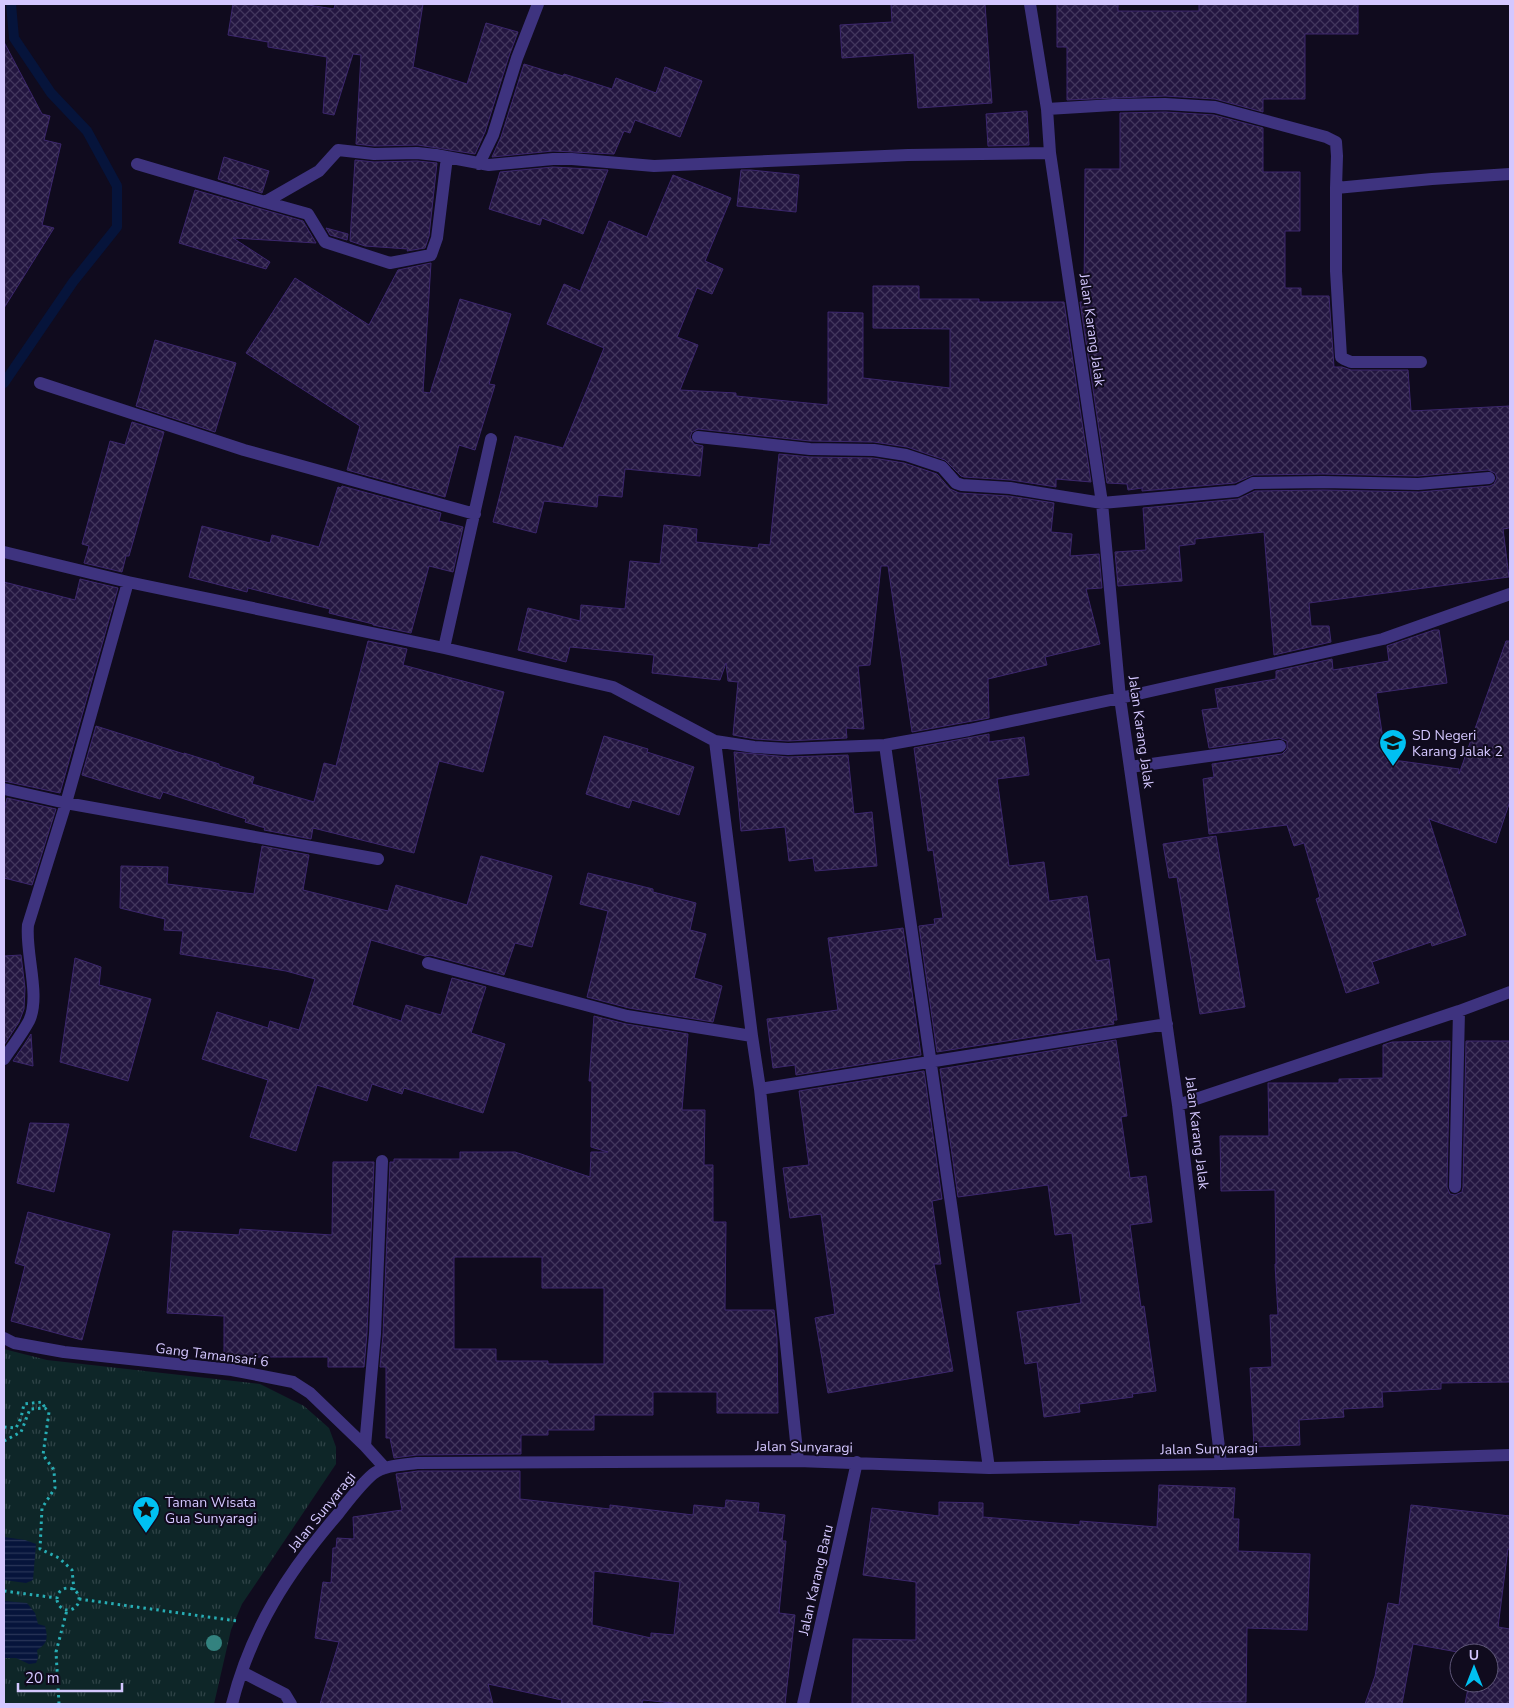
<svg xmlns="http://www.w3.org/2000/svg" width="1514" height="1708" font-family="'Nunito Sans',sans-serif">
  <defs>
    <pattern id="park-tufts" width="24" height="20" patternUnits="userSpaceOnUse" patternTransform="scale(1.25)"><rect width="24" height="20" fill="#0e2628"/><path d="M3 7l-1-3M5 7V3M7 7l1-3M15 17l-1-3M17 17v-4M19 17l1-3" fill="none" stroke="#304448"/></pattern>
    <pattern id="water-rules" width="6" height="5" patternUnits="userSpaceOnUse" patternTransform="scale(1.25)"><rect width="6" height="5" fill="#06143b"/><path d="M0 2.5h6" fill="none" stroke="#293558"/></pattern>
    <pattern id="building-cross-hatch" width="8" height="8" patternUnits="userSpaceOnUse" patternTransform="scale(1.25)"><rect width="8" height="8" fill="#231640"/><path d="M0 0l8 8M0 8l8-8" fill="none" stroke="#42365d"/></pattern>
  </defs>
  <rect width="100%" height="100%" fill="#100b1e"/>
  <path fill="url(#park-tufts)" d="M4 1349 47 1360 260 1384 304 1406 329 1428 336 1447V1464L242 1604 231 1630 214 1704H4Z"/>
  <path fill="url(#water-rules)" d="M4 1537 25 1540 36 1544 33 1580 26 1583 4 1580Z
    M4 1601 27 1603 35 1613 38 1624 45 1626C48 1638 48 1643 37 1650L38 1658 36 1663 29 1664 16 1658H4Z"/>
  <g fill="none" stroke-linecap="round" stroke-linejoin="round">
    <path stroke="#06143b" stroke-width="10" d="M4 383 73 282 117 227V186L87 131 51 93 14 38 11 4"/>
  </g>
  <path fill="url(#building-cross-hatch)" stroke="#3c276d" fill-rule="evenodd" d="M233 4H302L334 9 335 4H423L413 67 467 84 486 23 518 32 509 56 485 132 475 154 418 145 374 146 356 144 361 55 353 54 334 115 323 113 327 57 268 47V42L228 35Z
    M891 4H985L992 103 918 108 914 53 842 58 840 25 892 22Z
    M1057 4H1118V11H1199V4H1358V34H1305V99H1263V112L1215 99 1165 96 1067 100V47H1057Z
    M4 42 42 114 50 116 44 140 61 144 42 225 54 228 4 308Z
    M524 64 563 76 564 74 612 89 616 78 656 93 665 67 702 81 680 137 635 120 630 133 624 131 614 154 553 151 492 157 501 137Z
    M1027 111 1029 145 988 146 986 114Z
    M1165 112 1214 115 1263 128V172H1300V231H1285V288H1301V296H1329L1334 367H1342L1351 370H1408L1411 411 1510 406V528L1503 529 1509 577 1309 603 1311 626H1329L1331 642 1274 655 1264 532 1195 539V544L1179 546 1182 581 1118 586 1115 552 1146 550 1143 508 1238 499 1255 491 1323 490 1419 492 1490 486 1494 484 1497 478 1495 473 1488 470 1418 476 1323 474 1253 475 1235 483 1142 491V488L1128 490 1127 484 1107 483 1080 302H1084L1085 169H1120V113Z
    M224 157 269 171 262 193 218 179Z
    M355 160 374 162 417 161 437 163 429 236 425 248 407 251 408 249 365 246 350 241Z
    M553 167 608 170 583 234 542 218 540 225 489 209 500 172Z
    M741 170H751L799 175 796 212 737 206Z
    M673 175 731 198 705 261 723 269 712 294 697 288 677 337 698 345 680 390 736 393V396L828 405V312L863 313V378L950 388V329L873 328V286H919V299H979V302H1064L1091 482 1056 479V487L1011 480 964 477 961 476 945 460 907 447 874 442 810 441 698 429 692 432 690 437 694 444 703 446 700 476 625 469 622 497 598 495 597 507 544 501 536 533 493 522 515 436 563 448 604 348 547 324 564 284 580 291 609 221 647 237Z
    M195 190 303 221 316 243 233 238 270 262 266 269 179 243Z
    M326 228 348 234 347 240 330 235Z
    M431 263 423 392 430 393 460 299 511 314 489 384 495 385 475 450 459 445 445 497 347 470 360 426 246 353 295 278 369 325 398 270Z
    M155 340 236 363 215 432 136 406Z
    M132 422 164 432 129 556H126L122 572 84 563 89 546 82 544 110 441 125 445Z
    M779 454 810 457 873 458 904 463 937 474 950 489 959 493 1009 496 1054 503 1051 532 1072 534 1070 556 1099 554 1102 588 1086 589 1100 644 1045 657 1047 665 988 679 989 718 912 732 888 566H881L870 665 858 666 864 729 846 728 847 738 788 741 755 739 733 735 738 682 728 681 726 663 720 680 652 673 654 655 570 647 566 662 518 650 528 608 580 621 581 605 625 609 630 561 660 564 664 525 697 529 696 542 758 548 759 544 770 545Z
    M342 486 441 513 439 521 463 527 453 572 429 566 411 633 373 625V624L329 613 330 609 248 588 247 592 189 577 202 526 270 543 272 535 319 547 338 487 341 488Z
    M80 579 118 588 60 793 4 781V582L75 600Z
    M1434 630H1439L1447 683 1376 693 1386 759 1459 769V774L1506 641H1510V801L1496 843 1429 819 1466 935 1432 946 1431 942 1372 962 1379 983 1346 993 1316 899 1320 897 1304 843 1294 846 1287 825 1209 834 1203 779 1214 777 1212 764 1282 754 1287 749V741L1279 738 1209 748 1202 710 1218 708 1215 689 1276 679V671L1332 659 1333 670 1389 661 1387 646Z
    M368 641 407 649 403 665 504 692 483 772 439 761 414 853 313 828 311 839 264 830 265 828 245 822 246 819 163 792 160 799 82 775 96 726 184 754V753L219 764V766L254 777 252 784 314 802 324 763 336 766Z
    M989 734V742L1024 737 1029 775 997 779 1009 866 1044 862 1049 901 1087 896 1096 961 1109 959 1117 1020H1113L1114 1024 937 1052 919 926 935 924 934 919 943 918 933 850 928 851 914 748Z
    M604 736 648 749 647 752 694 767 679 815 632 800 629 808 586 794Z
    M734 752 788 757 848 755 854 814 872 812 877 866 815 871 813 858 789 861 785 827 741 831Z
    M7 798 56 809 32 885 4 878V811Z
    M1216 836 1245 1007 1200 1014 1177 877 1169 878 1163 844Z
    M262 846 309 855 303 890 388 911 396 885 467 905 481 856 552 876 532 947 515 943 504 975 430 955 425 956 371 940 352 1005 401 1021 406 1005 441 1015 452 978 486 987 471 1033 505 1044 483 1113 404 1088 402 1094 372 1084 367 1101 317 1085 296 1151 250 1137 268 1080 202 1059 217 1012 268 1028 270 1021 299 1030 315 979 286 971 180 954 183 931 164 930 165 919 120 908 121 866 168 867 167 884 254 894Z
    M588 873 653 889V892L696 903 690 930 706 934 694 978 722 986 713 1022 629 1008 587 997 608 911 580 904Z
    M903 928 921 1055 796 1075 795 1065 773 1068 767 1019 838 1010 828 938Z
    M21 955 25 988 24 1009 19 1022 4 1045V956Z
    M75 958 101 967 99 985 151 999 128 1081 60 1062Z
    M594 1016 626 1024 688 1034 682 1110H705L704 1165H713V1222H726L725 1310H774L777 1338 778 1413H717V1392H653V1415H594V1430H548V1435H521V1454L417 1455 394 1458 390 1438H386V1367H380L383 1335 390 1162H394V1159H460V1152H515L590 1177 591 1152H608L591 1147 592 1081H589ZM454 1257H542V1288H604V1364H548V1361H496V1349H454Z
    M31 1034 33 1066 13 1061 24 1045Z
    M1116 1040 1127 1116 1121 1117 1130 1178 1146 1176 1152 1222 1130 1225 1141 1307 1144 1306 1156 1391 1132 1394 1133 1397 1079 1404 1080 1412 1044 1417 1037 1362 1025 1364 1017 1312 1081 1303 1072 1233 1055 1235 1048 1185 958 1197 940 1069Z
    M1450 1041 1447 1187 1450 1194 1455 1195 1462 1192 1463 1187 1466 1041H1510V1382L1441 1383V1389L1382 1392 1383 1407 1343 1409 1344 1417 1299 1420 1300 1445 1254 1447 1250 1368 1272 1367 1270 1315H1278L1275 1264H1276L1275 1190 1221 1191 1220 1136H1269L1268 1083H1339V1079L1383 1078V1045L1392 1042Z
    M924 1071 942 1199 932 1201 941 1264H934L953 1371 828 1393 815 1318 835 1314 821 1214 790 1218 783 1168 809 1165 799 1091Z
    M30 1123 69 1124 54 1192 17 1183Z
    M333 1162H374L367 1333 364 1367H328V1357H224V1316L167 1313 173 1231 239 1235 240 1229 332 1235Z
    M28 1212 110 1234 82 1340 11 1321 25 1266 15 1263Z
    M418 1471H520V1499L610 1509V1505L693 1515 694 1505 725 1508 726 1500 759 1503 758 1512 785 1515 782 1541H786L779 1613 795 1615 785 1704H683L643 1700 642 1704H561L562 1700 488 1684 493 1704H320L339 1642 315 1638 323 1582 331 1583 333 1548H336L337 1538 354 1539 353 1517 402 1510 396 1474ZM594 1571 680 1582 674 1635 651 1633V1638L592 1625Z
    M1159 1485 1235 1488 1233 1519H1239L1238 1551 1310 1554 1307 1630 1247 1628 1246 1702H1200V1704H852L853 1639 916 1640V1582L863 1575 872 1508 939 1516V1502L983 1503V1517L1080 1525V1521L1157 1527Z
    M1411 1505 1510 1516V1550L1508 1549 1498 1627 1510 1629V1704H1465L1469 1683H1489V1653H1463L1413 1644 1402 1704H1365L1375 1676 1388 1603 1399 1605Z"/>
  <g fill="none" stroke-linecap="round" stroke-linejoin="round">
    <path stroke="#27adb4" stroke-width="3" stroke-dasharray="2.5 4" stroke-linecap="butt" d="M4 1427 16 1428 21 1418 24 1404 42 1402 45 1408
      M4 1441 21 1432 30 1409 45 1408 49 1412 43 1455 54 1470 55 1488 42 1508 40 1549 59 1558 72 1570 74 1590
      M57 1599a11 11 0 1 1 22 0a11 11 0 1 1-22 0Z
      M4 1591 57 1598
      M79 1599 237 1621
      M59 1704 56 1652 67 1610"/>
    <path stroke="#3e337f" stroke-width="12" d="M1130 767 1280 746"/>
    <path stroke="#3e337f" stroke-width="12" d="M1030 4 1047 109 1050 153 1102 503 1120 698 1178 1105 1221 1464
      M1047 109 1113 105 1165 104 1215 107 1326 137 1336 142 1337 156 1336 188V271L1341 357 1344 359 1351 362H1421
      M137 164 265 202 319 171 338 150 374 154 417 153 436 155 489 165 553 159H572L654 166 908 155 1050 153
      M479 164 493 135 517 58 538 4
      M1336 188 1432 179 1510 174
      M265 202 308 214 325 242 390 263 431 255 437 238 447 157
      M40 383 244 450 475 514
      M698 437 810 449 874 450 906 455 942 467 956 483 962 485 1010 488 1102 503 1237 491 1253 483 1323 482 1418 484 1489 478
      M4 552 128 582 444 648 613 687 715 741 754 747 788 749 885 745 969 730 1120 698 1383 639 1510 594
      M444 648 491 439
      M715 741 752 1036 760 1089 798 1461
      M885 745 989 1468
      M4 789 66 803 378 859
      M428 963 627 1016 752 1036
      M4 1059C12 1047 22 1034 29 1021 41 996 25 953 28 925L66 803 128 582
      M760 1089 1167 1024
      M1178 1105 1459 1011 1510 992
      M1455 1187 1459 1011
      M4 1338 14 1343 64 1352 232 1370 293 1382 310 1393 365 1446 385 1468
      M365 1446 375 1334 382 1161
      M242 1672 285 1694 291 1704
      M232 1704C251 1629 288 1572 338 1514 349 1500 360 1485 373 1474 385 1465 402 1465 417 1463L798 1461 989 1468 1221 1464 1510 1455
      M803 1704 857 1462"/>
  </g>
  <circle fill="#33827f" cx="214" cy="1643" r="8"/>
  <defs>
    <symbol id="school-pin" viewBox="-11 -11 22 30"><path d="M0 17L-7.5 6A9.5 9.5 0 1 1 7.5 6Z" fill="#00c0f2" stroke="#100b1e"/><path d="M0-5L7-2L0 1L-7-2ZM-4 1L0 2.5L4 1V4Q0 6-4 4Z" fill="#111"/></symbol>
    <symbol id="sight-pin" viewBox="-11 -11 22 30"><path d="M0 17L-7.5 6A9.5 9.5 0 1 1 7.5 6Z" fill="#00c0f2" stroke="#100b1e"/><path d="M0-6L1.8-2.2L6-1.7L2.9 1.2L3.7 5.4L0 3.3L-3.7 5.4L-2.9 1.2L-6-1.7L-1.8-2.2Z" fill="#111"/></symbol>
  </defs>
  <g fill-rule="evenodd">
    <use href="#school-pin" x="1377" y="727" width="32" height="43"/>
    <use href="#sight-pin" x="130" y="1494" width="32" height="43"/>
  </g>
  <g text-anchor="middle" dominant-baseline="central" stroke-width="4" stroke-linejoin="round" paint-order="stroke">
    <g font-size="14" fill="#d4c7ff" stroke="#100b1e">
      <text transform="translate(1092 330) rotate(82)">Jalan Karang Jalak</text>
      <text transform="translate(1141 732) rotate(82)">Jalan Karang Jalak</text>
      <text transform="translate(1197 1133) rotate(83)">Jalan Karang Jalak</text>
      <text transform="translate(212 1355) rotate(7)">Gang Tamansari 6</text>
      <text transform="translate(804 1447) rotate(1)">Jalan Sunyaragi</text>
      <text transform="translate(1209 1449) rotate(-1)">Jalan Sunyaragi</text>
      <text transform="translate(322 1512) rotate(-51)">Jalan Sunyaragi</text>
      <text transform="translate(816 1580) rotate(-77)">Jalan Karang Baru</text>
    </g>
    <g font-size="14" fill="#d4c7ff" stroke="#100b1e" text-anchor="start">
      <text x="1412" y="735">SD Negeri<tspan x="1412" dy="16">Karang Jalak 2</tspan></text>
      <text x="165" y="1502">Taman Wisata<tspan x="165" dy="16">Gua Sunyaragi</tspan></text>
    </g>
  </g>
  <rect width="1514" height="1708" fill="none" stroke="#d4c7ff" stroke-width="10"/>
  <g transform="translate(1474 1668)"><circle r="24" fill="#100b1e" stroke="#5e5678"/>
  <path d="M0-4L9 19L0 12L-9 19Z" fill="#00c0f2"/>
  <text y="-8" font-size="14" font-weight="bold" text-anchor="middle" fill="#d4c7ff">U</text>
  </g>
  <path d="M18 1683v8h104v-8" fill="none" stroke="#d4c7ff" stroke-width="2.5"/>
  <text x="25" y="1683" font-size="15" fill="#d4c7ff" stroke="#100b1e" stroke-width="4" paint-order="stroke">20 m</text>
</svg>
